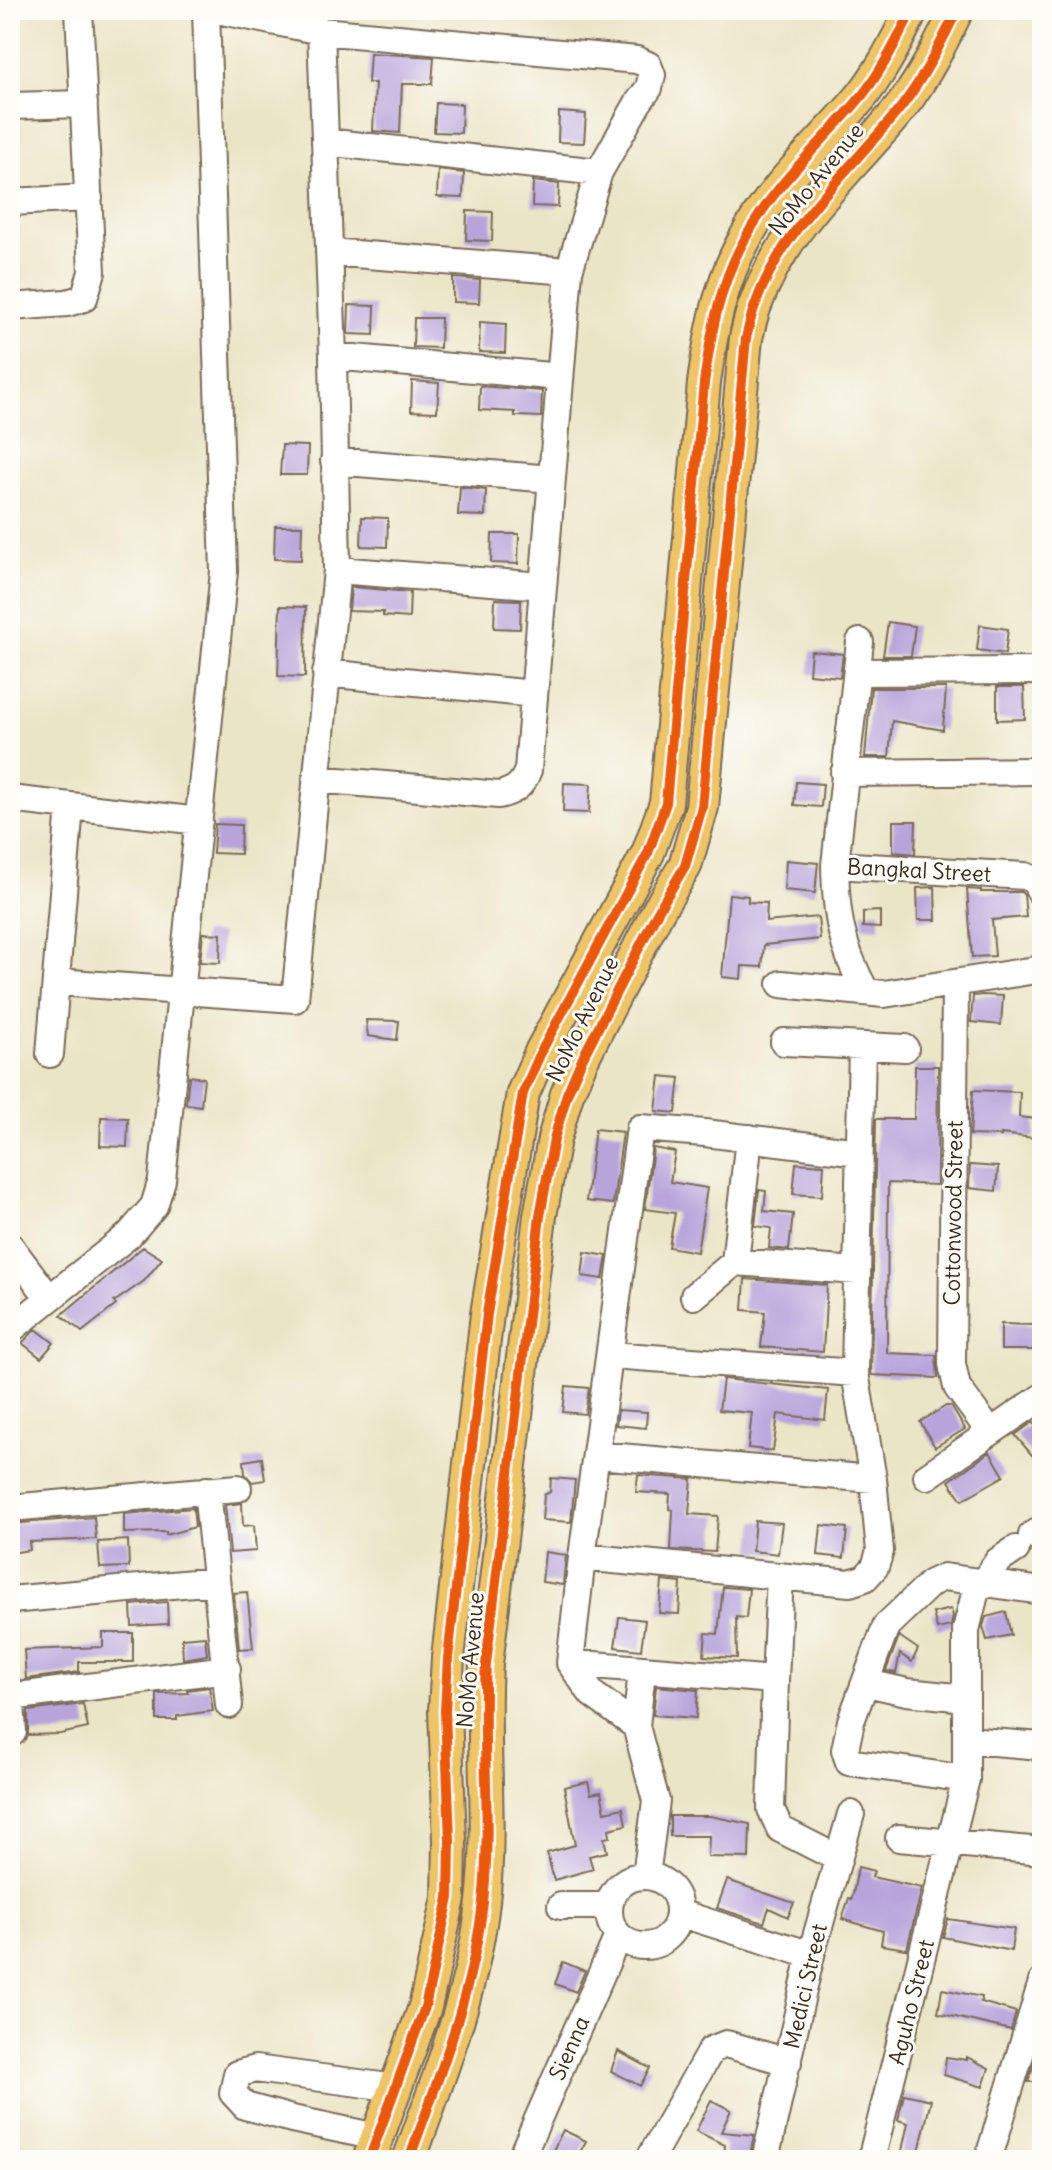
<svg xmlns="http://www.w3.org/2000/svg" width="1052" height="2170" font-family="Delius,sans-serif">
  <rect width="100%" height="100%" fill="#fdfcf7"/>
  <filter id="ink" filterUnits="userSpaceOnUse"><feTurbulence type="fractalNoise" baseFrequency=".0125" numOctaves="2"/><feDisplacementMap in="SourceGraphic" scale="16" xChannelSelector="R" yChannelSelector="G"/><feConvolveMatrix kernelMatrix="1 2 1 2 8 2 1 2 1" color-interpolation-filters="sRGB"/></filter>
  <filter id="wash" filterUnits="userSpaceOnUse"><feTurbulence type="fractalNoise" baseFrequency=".006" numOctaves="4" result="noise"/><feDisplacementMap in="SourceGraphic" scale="32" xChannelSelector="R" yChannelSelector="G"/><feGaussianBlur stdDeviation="1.8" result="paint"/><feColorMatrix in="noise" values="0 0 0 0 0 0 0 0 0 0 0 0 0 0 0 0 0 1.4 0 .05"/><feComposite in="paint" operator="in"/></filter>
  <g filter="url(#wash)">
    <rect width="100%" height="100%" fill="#ebe5c7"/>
    <g id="blocks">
      <path fill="#b8a4db" d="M370 53 434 57 432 84H402L400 133 373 131 375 83H368Z
        M436 103 462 104 461 133 434 132Z
        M559 112 586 114 584 143 558 142Z
        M438 170 464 173 463 198 437 197Z
        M533 181 559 184 558 207 532 206Z
        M467 211 493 212 492 241 466 240Z
        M453 278 480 280 479 303 453 302Z
        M349 305 375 306 374 335 348 334Z
        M414 318H441L440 348 413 347Z
        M480 322 506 324 505 353 479 352Z
        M412 381 439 383 437 412 411 411Z
        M480 386 542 391 541 417 515 416V412L479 410Z
        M282 445 308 446 307 475H280Z
        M460 487 486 490 485 516 458 515Z
        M362 517 388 518 387 547 361 546Z
        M275 526H302L301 560 274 559Z
        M492 534H519L518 564 491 563Z
        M351 587 410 592 409 618 383 616V612L349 611Z
        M495 599 521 600 520 629 494 628Z
        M280 606 306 607 305 677 278 676Z
        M888 622 915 626 911 656H883Z
        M980 625 1008 629 1005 654 977 650Z
        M811 651 843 654 840 677 809 674Z
        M997 687H1024L1025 719 997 720Z
        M871 688H946L943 730 892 721 889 757H865Z
        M796 782 823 784 821 807 794 805Z
        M564 783 591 784 589 813 563 812Z
        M893 821H916L915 854 893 852Z
        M215 824 241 825 240 854 213 853Z
        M786 860 818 863 815 893 784 890Z
        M935 887 936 920H918L917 888Z
        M967 889 981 890V892H1021L1024 895 1026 917 992 920 995 956 972 957Z
        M729 894 748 896V902L767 903 766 922 818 917 820 939 764 945 762 967 742 966 741 979 722 977Z
        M880 911V928L863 927V912Z
        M203 933 221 934 220 963 200 962Z
        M983 995 1003 996 1001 1025 971 1022 973 996Z
        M366 1020 399 1021 397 1040 368 1036Z
        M915 1066H938L937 1185 888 1183 887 1353 936 1355 938 1378 872 1375 871 1372 876 1119H914Z
        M189 1076 204 1078 201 1106 186 1104Z
        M660 1076 680 1078 676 1113 656 1111Z
        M973 1090 1020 1092 1019 1117 1036 1119 1034 1138 1001 1134V1136L970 1135Z
        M101 1117 128 1118 127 1147 100 1146Z
        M595 1129 623 1132 613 1204 586 1201Z
        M653 1148 675 1152 670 1182 707 1188 697 1252 669 1247 675 1213 645 1209Z
        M796 1163 824 1165 822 1196 793 1194Z
        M970 1165 998 1167 996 1191 969 1188Z
        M759 1190 766 1191 764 1211 793 1214 789 1250 769 1248 771 1228 755 1226Z
        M143 1247 162 1259 144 1281 114 1302 116 1305 82 1332 61 1315Z
        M585 1252 607 1256 603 1279 582 1276Z
        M745 1279 827 1285 823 1352 761 1347 765 1312 743 1310Z
        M1001 1324 1035 1325V1350H1001Z
        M36 1329 54 1343 41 1358 22 1343Z
        M723 1379 828 1390 825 1420 778 1414 773 1451 748 1448 752 1413 719 1410Z
        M566 1386 589 1388 585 1414 563 1412Z
        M946 1406H951L965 1429 935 1447 920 1422Z
        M618 1410 647 1412 646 1428 616 1425Z
        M1033 1422 1042 1433V1467L1015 1435Z
        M990 1452 1004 1476 962 1500 949 1481Z
        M262 1458 265 1480 252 1482 245 1474 244 1461Z
        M638 1475 692 1479 689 1514 718 1516 715 1552 671 1550 673 1510 669 1509 670 1494 636 1492Z
        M551 1478 575 1480 571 1522 542 1520 544 1495 550 1492Z
        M242 1503 243 1526 254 1525 256 1551 230 1553 225 1505Z
        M193 1508 195 1527 166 1535V1532L124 1533V1514Z
        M94 1517 96 1539 29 1542 30 1550 10 1553V1524Z
        M755 1521 782 1523 778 1554 752 1551Z
        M821 1525 847 1528 844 1558 818 1555Z
        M128 1540 129 1567 100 1568 98 1542Z
        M545 1552 566 1555 563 1585 542 1582Z
        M662 1581 681 1583 679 1614 659 1613Z
        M723 1587 749 1589 746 1618 736 1617 737 1658 704 1656 706 1633 718 1634Z
        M247 1592 253 1648 239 1649 234 1593Z
        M167 1602 168 1624 132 1626 131 1605Z
        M951 1609 953 1616 951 1626 937 1629 933 1613Z
        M1006 1612 1011 1635 987 1640 983 1626 986 1617Z
        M619 1617 645 1620 641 1650 615 1647Z
        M103 1633H133V1662H79V1672L26 1679 24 1650 103 1647Z
        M205 1636 207 1655 183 1659 182 1638Z
        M899 1636 918 1649 912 1662 900 1654 896 1673 886 1671Z
        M656 1686 698 1690 696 1718 653 1715Z
        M209 1687 213 1711 177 1716V1720H157V1694L188 1693 187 1690Z
        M83 1704 88 1728 60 1734 28 1735V1711Z
        M588 1782 591 1794 601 1792 605 1812 623 1808 626 1825 609 1829 610 1837 604 1838 607 1852 589 1856 593 1869 554 1880 547 1853 575 1845 564 1787Z
        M670 1816H710L750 1824 749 1858 708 1857 709 1836H670Z
        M858 1867 874 1871 872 1877 922 1888 907 1949 881 1945 883 1931 842 1919 849 1898 852 1899Z
        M727 1880 794 1903 788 1917 769 1908 764 1923 717 1908Z
        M948 1919 1014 1929 1011 1951 943 1937Z
        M563 1962 585 1971 576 1992 555 1984Z
        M942 1989 982 1997 981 2002 1016 2012 1011 2030 938 2013Z
        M618 2051 650 2068 640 2086 611 2071Z
        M946 2057 967 2060V2057L989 2068 983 2087 944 2075Z
        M1035 2060 1042 2063V2082H1028Z
        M904 2094 931 2100 917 2160H900L908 2123 898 2120Z
        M711 2100 731 2110 721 2132 754 2135 749 2160H724L725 2145 696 2131Z
        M563 2130 586 2141 576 2160H548Z"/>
    </g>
  </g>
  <g filter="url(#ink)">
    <use href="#blocks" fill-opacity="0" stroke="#796b59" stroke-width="2"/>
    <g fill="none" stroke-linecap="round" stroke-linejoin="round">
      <defs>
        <path id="minor" d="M217 10 321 31 637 60 648 65 652 75 649 88 638 103 599 172 569 271 528 770C522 786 515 791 499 795L316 779
          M10 106 84 104
          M325 142 599 172
          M10 202 89 198
          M329 252 569 271
          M10 307 67 303 84 298 92 272 79 10
          M333 356 560 377
          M334 461 552 479
          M337 570 543 586
          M860 642 835 865C836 916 841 947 866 992
          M857 672 1042 671
          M326 673 534 694
          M844 773 1042 771
          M10 799 199 821
          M835 865 1025 876 1034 880 1042 895
          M57 982 295 999 337 570 333 356 321 31
          M781 984 884 994 1042 969
          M955 984 952 1364 957 1387 990 1432
          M784 1042 905 1048
          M50 1054 70 806
          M10 1246 49 1298
          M735 1262 749 1138
          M694 1296 735 1262 857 1271
          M10 1330 129 1235 154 1206 162 1180 224 571 206 10
          M611 1355 855 1373
          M597 1455 873 1479
          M927 1476 1042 1397
          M207 1490 229 1705
          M10 1508 238 1488
          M1032 1535 1042 1530
          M582 1557 850 1583 865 1578 875 1567 880 1551 873 1479 855 1373 862 1046
          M983 1583 998 1561 1016 1549
          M10 1600 215 1581
          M570 1663 775 1680 771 1809 780 1829 837 1858
          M642 1671 636 1726 656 1801 646 1876
          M775 1680 780 1576
          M867 1683 907 1692 965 1698
          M10 1690 13 1732
          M11 1697 227 1669
          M636 1726 592 1694 570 1663 582 1557 640 1128 705 1133 859 1152
          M967 1740 1042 1746
          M966 1779 849 1762 845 1750 851 1721 886 1626 931 1583 944 1577 1042 1591
          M899 1838 1042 1851
          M609 1911a35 35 0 1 1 70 0a35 35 0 1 1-70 0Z
          M561 1906H609
          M679 1913 811 1955
          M377 2137 292 2119 245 2106 233 2093 237 2074 255 2069 396 2088
          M520 2160 618 1936
          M649 2160 711 2050 726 2044 788 2062
          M765 2160 811 1955 851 1814
          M871 2160 966 1779V1630L978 1582
          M988 2160 1042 1982"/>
        <path id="major" d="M369 2160 425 2007 449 1898 450 1841 445 1711 448 1658 487 1314 523 1093 542 1050 648 853 666 803 704 383C711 332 720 282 746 237 776 183 816 149 855 104 879 77 896 42 912 10
          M409 2160C439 2077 473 1991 483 1902 492 1823 481 1743 486 1664L540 1216 554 1139 567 1094 582 1059 658 911 685 866 702 807 746 338C749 327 751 314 756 303 784 225 852 169 902 106 925 76 941 43 957 10"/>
      </defs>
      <use href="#minor" stroke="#796b59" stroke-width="30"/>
      <use href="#major" stroke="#796b59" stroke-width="36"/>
      <use href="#minor" stroke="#fff" stroke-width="26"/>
      <use href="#major" stroke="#eec469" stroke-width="32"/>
      <defs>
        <path id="cycleway" d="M369 2160 425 2007 449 1898 450 1841 445 1711 448 1658 487 1314 523 1093 542 1050 648 853 666 803 704 383C711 332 720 282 746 237 776 183 816 149 855 104 879 77 896 42 912 10
          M409 2160C439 2077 473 1991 483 1902 492 1823 481 1743 486 1664L540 1216 554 1139 567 1094 582 1059 658 911 685 866 702 807 746 338C749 327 751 314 756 303 784 225 852 169 902 106 925 76 941 43 957 10"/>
      </defs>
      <use href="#cycleway" stroke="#fdfcf7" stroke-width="15"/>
      <use href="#cycleway" stroke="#e8590c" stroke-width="10"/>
    </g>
  </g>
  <g text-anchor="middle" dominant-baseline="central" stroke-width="6" stroke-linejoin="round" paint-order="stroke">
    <g font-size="22" fill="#3b2a1e" stroke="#fdfcf7">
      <text transform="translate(816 179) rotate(-51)">NoMo Avenue</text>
      <text transform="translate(919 870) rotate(3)">Bangkal Street</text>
      <text transform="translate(582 1019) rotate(-64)">NoMo Avenue</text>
      <text transform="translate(953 1213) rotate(-89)">Cottonwood Street</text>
      <text transform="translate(470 1660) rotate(-85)">NoMo Avenue</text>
      <text transform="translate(805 1986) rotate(-77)">Medici Street</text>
      <text transform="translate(911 2002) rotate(-76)">Aguho Street</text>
      <text transform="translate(569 2048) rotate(-66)">Sienna</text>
    </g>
  </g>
  <rect width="1052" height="2170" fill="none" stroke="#fdfcf7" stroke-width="40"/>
</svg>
